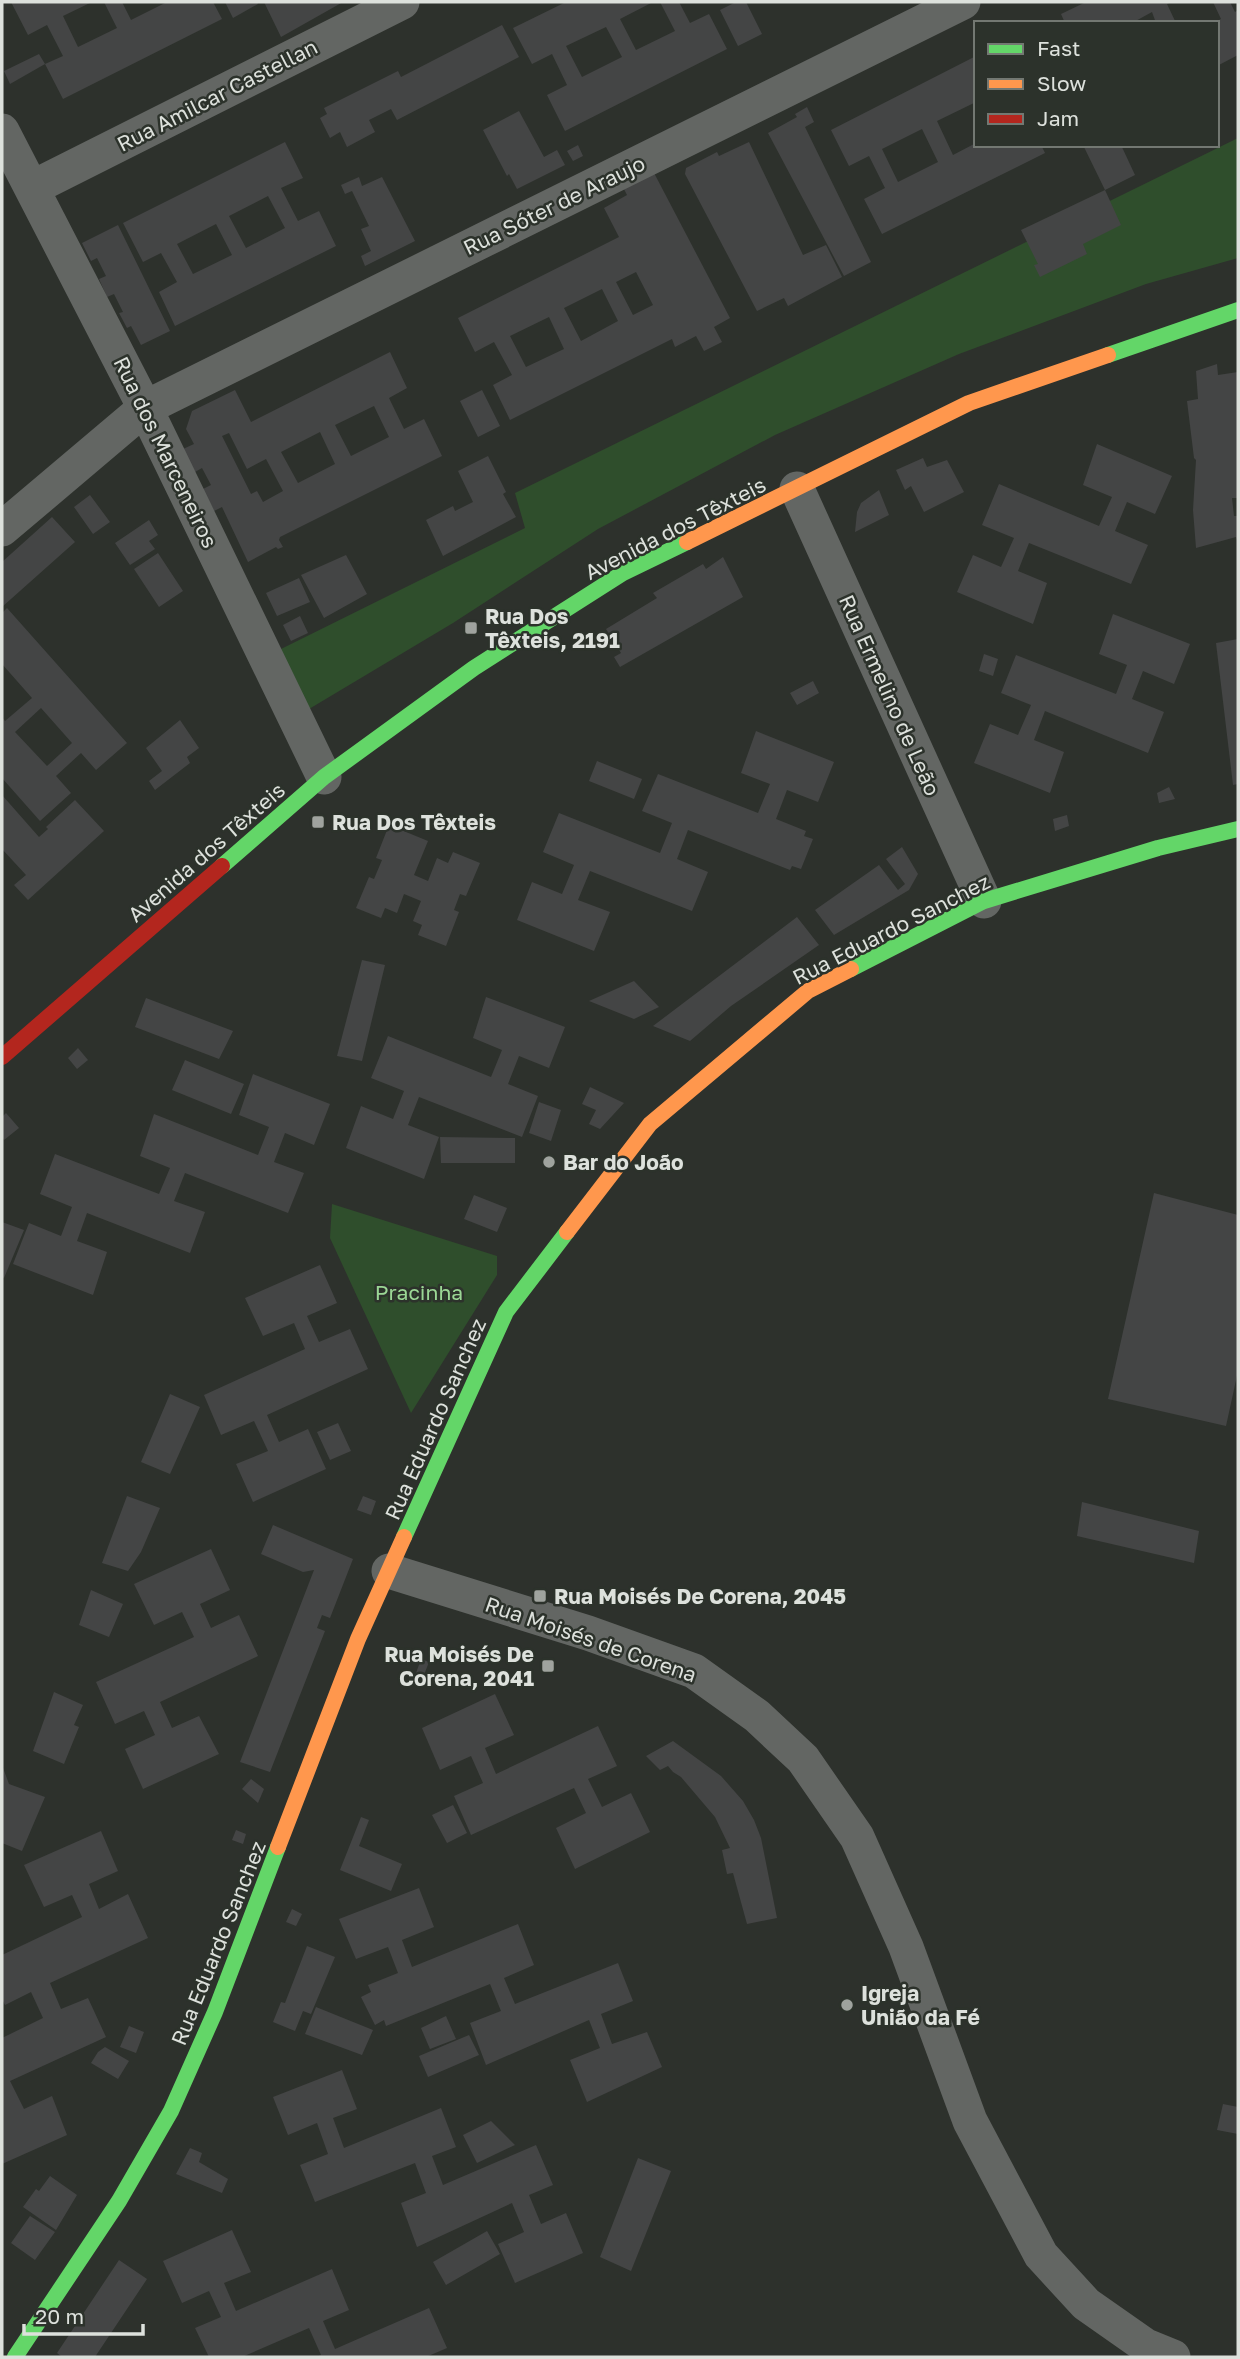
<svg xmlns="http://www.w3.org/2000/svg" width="1240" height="2359" font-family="'Golos Text',sans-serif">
  <rect width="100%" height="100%" fill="#2d312c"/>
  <path fill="#2f4e2c" d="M1238 138V258L1146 284 959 354 775 435 598 529 453 623 299 715 281 649 525 528 515 493Z
    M332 1204 497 1256V1275L411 1413 330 1238Z"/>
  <path fill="#444545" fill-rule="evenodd" d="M11 2H92L63 16 78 47 117 28 104 2H122L131 20 167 2H213L222 19 63 99 45 64 63 56 47 25 28 35Z
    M225 2H257L258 4 233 18Z
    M264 2H343L281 37Z
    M566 2H653L620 19 636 50 675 31 660 2H679L690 23 709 14 727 49 565 131 547 95 567 85 552 54 532 64 513 28ZM606 27 622 57 582 77 566 46Z
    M736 2H746L762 34 738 46 720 10Z
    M1086 2H1172L1167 4 1176 23H1156L1152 12 1132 23H1065L1061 14Z
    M1213 2H1230L1235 12 1238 10V55L1217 66V23H1213L1221 19Z
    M502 25 519 57 397 120 391 109 369 120 375 132 347 147 340 132 330 138 320 118 327 114 324 108 398 71 401 77Z
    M39 54 45 64 10 84 4 71Z
    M976 56V102L937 121 953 155 976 143V145H1041L1045 153 882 234 864 199 885 188 869 156 849 166 831 130ZM922 129 938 162 898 182 882 149Z
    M807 107 814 122 805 127 871 262 844 276 768 133 797 117 795 114Z
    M519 111 544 157 557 150 565 165 517 189 509 174 507 176 483 130Z
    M285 142 303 178 281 188 298 221 319 211 336 246 175 326 159 292 177 282 161 253 143 262 123 223ZM268 196 285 228 246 248 229 216ZM216 224 232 255 193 274 177 244Z
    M749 142 803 255 826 245 842 277 788 306 784 298 757 311 685 174 686 168 717 152 719 156Z
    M578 145 583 156 573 161 567 151Z
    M1083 145H1121L1135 175 1105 190Z
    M653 171 730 318 714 327 722 342 704 351 696 336 675 347 672 339 510 420 493 385 512 375 494 342 475 352 458 318 619 237 604 208 627 195 623 187ZM636 272 653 305 633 315 616 282ZM602 289 618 321 581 341 564 308ZM549 317 564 349 526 367 510 336Z
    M359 177 362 186 382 177 415 241 365 266 361 256 371 251 361 229 369 226 352 191 345 194 341 185Z
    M1105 190 1121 225 1083 244 1087 254 1040 277 1034 265 1038 264 1021 230Z
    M118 225 170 331 141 345 131 326 127 328 119 313 123 312 114 294 107 297 99 279 106 276 97 258 91 261 82 243Z
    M390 352 407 388 389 398 404 429 424 419 442 456 280 537 279 540 283 547 278 549 276 547 248 562 222 507 214 511 203 489 211 485 202 468 195 472 183 449 194 444 186 429 192 411 235 390 251 422ZM374 406 389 437 351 456 335 425ZM320 432 335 464 298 483 281 452ZM229 433 247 469 266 459 283 491 263 502 257 491 251 494 222 436Z
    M1217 364 1218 375 1238 372V498H1232L1234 516H1238V543L1236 537 1196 548 1193 510 1196 460 1194 458 1187 401 1198 399 1196 371Z
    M482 390 500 426 478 437 460 401Z
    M1097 444 1172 476 1155 514 1127 502 1115 531 1148 545 1131 584 1029 543 1018 571 1047 583 1033 624 957 592 973 555 1001 567 1014 538 982 525 999 484 1099 526 1112 497 1083 485Z
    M488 456 506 492 503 494 516 517 443 556 426 520 453 506 455 511 473 502 458 471Z
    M923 458 927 467 947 460 964 492 924 512 911 486 905 490 896 470Z
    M879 490 889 515 855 532 857 512 861 503Z
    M90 495 110 522 93 534 74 507Z
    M52 517 75 542 2 607V562Z
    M149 520 158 535 149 541 155 549 130 565 115 543Z
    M158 553 183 591 159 607 134 569Z
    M346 555 367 594 324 618 301 575Z
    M723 557 743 597 620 667 614 657 621 653 606 629 657 598 653 593 703 564 706 569Z
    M299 578 310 602 277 616 266 593Z
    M7 608 127 743 96 770 81 753 56 776 71 793 40 821 2 778V717L5 721 32 698 2 664V613ZM41 708 72 743 47 766 15 732Z
    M1113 614 1190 644 1174 684 1143 671 1132 699 1164 712 1148 753 1045 711 1034 740 1064 752 1050 793 974 763 990 724 1018 735 1031 705 1001 693 1016 655 1116 694 1127 665 1099 654Z
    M300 616 308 633 291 641 283 625Z
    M1238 639V784L1233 785 1216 643Z
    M984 654 998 659 993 676 979 671Z
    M813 681 819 693 797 705 790 693Z
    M180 720 199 748 187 757 190 763 155 790 149 781 162 771 146 748Z
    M756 731 834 762 818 802 787 790 776 819 806 831 804 836 813 839 801 869 792 866 790 870 688 830 677 859 708 872 692 911 590 871 578 900 610 912 594 951 517 920 532 882 562 894 574 865 543 852 559 813 660 853 672 823 642 811 658 774 758 813 770 784 741 773Z
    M597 761 642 779 634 799 589 781Z
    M1169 787 1175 799 1159 803 1157 793Z
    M2 795 39 837 48 829 46 827 75 800 104 831 28 900 14 885 26 875 2 849Z
    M1067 815 1069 826 1055 831 1053 819Z
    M389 825 428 841 414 875 428 881 437 858 448 863 453 852 480 863 466 896 460 894 454 910 459 912 446 946 418 935 422 925 413 921 421 901 404 894 397 913 385 908 381 918 356 908 369 877 374 879 382 860 376 858Z
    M902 847 918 874 909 890 834 935 815 910 879 865 898 890 905 884 886 859Z
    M797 917 819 945 731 1006 690 1041 653 1026Z
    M362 960 385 965 362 1061 337 1056Z
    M634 981 659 1007 634 1019 589 1001Z
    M486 997 565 1027 549 1068 519 1056 508 1084 538 1096 522 1137 419 1097 408 1125 439 1137 424 1179 346 1148 361 1106 393 1119 404 1091 371 1078 388 1036 491 1077 502 1050 473 1038Z
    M146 998 233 1031 219 1059 135 1027Z
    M78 1048 88 1060 77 1069 68 1058Z
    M185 1060 244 1084 231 1114 172 1090Z
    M253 1074 330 1104 314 1145 285 1133 274 1162 304 1173 288 1213 185 1173 174 1201 205 1212 190 1253 87 1213 77 1241 107 1252 93 1295 13 1264 29 1223 61 1236 72 1207 40 1194 55 1154 159 1194 170 1168 140 1156 154 1114 258 1155 269 1127 239 1115Z
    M590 1087 624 1103 600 1129 589 1124 596 1110 582 1104Z
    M539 1102 561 1110 551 1141 529 1133Z
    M6 1113 19 1128 4 1140 2 1137V1117Z
    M440 1137 515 1138V1163H441Z
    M1154 1193 1238 1215V1371L1226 1426 1108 1399Z
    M474 1195 507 1208 497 1232 464 1219Z
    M2 1222 24 1230 4 1278 2 1277Z
    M320 1265 337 1303 307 1316 319 1342 350 1329 368 1369 267 1415 279 1442 308 1429 326 1469 253 1502 236 1464 268 1451 254 1421 221 1435 204 1395 305 1349 294 1323 263 1336 245 1298Z
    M170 1394 200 1407 170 1474 141 1462Z
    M338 1423 351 1451 330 1460 317 1432Z
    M127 1496 160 1508 141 1552 128 1571 102 1563Z
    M363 1496 376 1501 371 1515 357 1510Z
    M1082 1502 1199 1531 1194 1563 1077 1536Z
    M273 1525 353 1559 330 1618 322 1615 317 1628 325 1631 270 1772 240 1762 314 1570 303 1572 261 1554Z
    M211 1549 230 1590 200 1604 211 1628 239 1615 258 1656 160 1702 172 1728 199 1716 219 1754 143 1789 125 1749 155 1735 144 1711 115 1724 96 1682 194 1637 182 1612 154 1625 134 1584Z
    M91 1590 123 1604 109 1637 79 1625Z
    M421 1659 429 1662 422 1680 415 1676Z
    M54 1692 83 1705 74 1725 79 1727 64 1764 33 1751Z
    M495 1694 514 1735 485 1748 496 1774 598 1726 617 1766 588 1779 602 1807 631 1793 650 1832 575 1869 556 1828 586 1813 574 1788 471 1835 454 1796 483 1783 471 1756 440 1770 422 1728Z
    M673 1741 721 1776 743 1801 754 1820 761 1838 777 1918 747 1924 733 1873 727 1874 722 1850 730 1848 715 1817 681 1777 673 1772 668 1766 660 1770 646 1756Z
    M2 1765 9 1784 45 1797 22 1851 2 1843Z
    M251 1779 264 1789 258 1803 242 1789Z
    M453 1805 467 1833 447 1843 432 1815Z
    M361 1817 369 1820 359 1846 402 1864 391 1891 340 1870Z
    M236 1830 246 1834 243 1844 232 1840Z
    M101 1831 118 1871 89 1884 99 1909 128 1894 148 1938 50 1983 61 2009 88 1998 106 2037 10 2081 24 2109 52 2096 67 2135 2 2164V2038L43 2018 31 1992 5 2005 2 1999V1955L82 1917 72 1895 44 1907 24 1865Z
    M419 1888 434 1927 402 1940 412 1967 518 1924 534 1965 504 1978 515 2004 618 1963 633 2001 601 2014 612 2044 647 2032 662 2067 587 2102 570 2060 600 2048 589 2020 486 2065 470 2023 501 2011 490 1984 386 2026 384 2020 375 2025 361 1997 371 1992 368 1985 398 1973 388 1947 356 1959 339 1919Z
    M292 1909 302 1914 296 1926 286 1922Z
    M307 1946 335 1957 311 2014 303 2011 295 2031 273 2022 281 2002 285 2003Z
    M316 2007 373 2030 362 2055 305 2034Z
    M446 2016 456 2039 430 2049 421 2028Z
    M129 2026 144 2032 136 2053 120 2047Z
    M469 2035 479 2055 428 2077 419 2056Z
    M105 2047 129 2061 118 2079 91 2063 98 2052Z
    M342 2070 357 2109 333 2118 344 2148 441 2108 456 2147 432 2156 443 2185 536 2145 553 2185 529 2195 541 2224 566 2213 583 2253 515 2283 498 2244 524 2232 512 2203 417 2247 401 2203 426 2193 415 2163 315 2202 300 2165 328 2154 317 2123 288 2135 273 2097Z
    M1223 2104 1238 2107V2134L1217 2130Z
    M491 2121 515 2145 477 2163 463 2135Z
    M190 2148 202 2153 199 2162 228 2179 222 2193 176 2174Z
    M638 2158 671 2171 631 2271 600 2257Z
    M50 2176 77 2195 56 2230 23 2207 36 2189 39 2191Z
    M30 2216 55 2232 35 2260 11 2243Z
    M232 2230 251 2272 224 2283 236 2311 332 2269 349 2310 323 2321 335 2349 429 2308 447 2348 426 2357H316L321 2355 309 2328 242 2357H209L195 2328 221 2317 209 2291 182 2303 163 2261Z
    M487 2231 500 2254 446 2285 433 2262Z
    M119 2260 147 2279 95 2357H62L57 2353Z"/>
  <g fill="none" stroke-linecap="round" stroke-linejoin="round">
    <path stroke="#636663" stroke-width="35" d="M2 131 145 408 324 777
      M32 188 402 2
      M797 489 984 901
      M2 529 145 408 963 2
      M389 1571 588 1633 694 1671 757 1716 803 1759 857 1837 906 1947 970 2121 1041 2255 1086 2304 1146 2346 1173 2357"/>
    <path stroke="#63d668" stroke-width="16" d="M1108 355 1238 310
      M222 866 324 777 474 668 623 573 687 542
      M851 969 984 901 1158 848 1238 829
      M404 1537 506 1312 567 1232
      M15 2357 119 2201 171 2111 215 2012 278 1847"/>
    <path stroke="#ff974d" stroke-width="16" d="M687 542 969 403 1108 355
      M567 1232 650 1124 808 991 851 969
      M278 1847 358 1639 404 1537"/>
    <path stroke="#b3261e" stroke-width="16" d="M2 1057 222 866"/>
  </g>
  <g fill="#9fa39e" stroke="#2c322b" stroke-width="2.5">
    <rect x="464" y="621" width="14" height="14" rx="3.5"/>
    <rect x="311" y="815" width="14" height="14" rx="3.5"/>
    <circle cx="549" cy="1162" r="7"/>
    <rect x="533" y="1589" width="14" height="14" rx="3.5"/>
    <rect x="541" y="1659" width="14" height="14" rx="3.5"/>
    <circle cx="847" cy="2005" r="7"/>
  </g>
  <g text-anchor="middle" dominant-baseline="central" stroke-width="5" stroke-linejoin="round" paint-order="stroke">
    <g font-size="21" fill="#dde1dc" stroke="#2c322b">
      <text transform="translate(217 95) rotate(-27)">Rua Amilcar Castellan</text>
      <text transform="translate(554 205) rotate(-26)">Rua Sóter de Araujo</text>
      <text transform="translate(166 452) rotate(64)">Rua dos Marceneiros</text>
      <text transform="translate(675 528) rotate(-27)">Avenida dos Têxteis</text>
      <text transform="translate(890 695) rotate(66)">Rua Ermelino de Leão</text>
      <text transform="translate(206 852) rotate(-41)">Avenida dos Têxteis</text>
      <text transform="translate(891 929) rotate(-27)">Rua Eduardo Sanchez</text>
      <text transform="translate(435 1419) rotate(-66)">Rua Eduardo Sanchez</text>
      <text transform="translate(591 1639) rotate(19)">Rua Moisés de Corena</text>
      <text transform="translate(218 1943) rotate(-68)">Rua Eduardo Sanchez</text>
    </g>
    <g font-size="21" font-weight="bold" fill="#dde1dc" stroke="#2c322b" text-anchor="start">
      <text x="485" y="616">Rua Dos<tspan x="485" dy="24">Têxteis, 2191</tspan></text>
      <text x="332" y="822">Rua Dos Têxteis</text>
      <text x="563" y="1162">Bar do João</text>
      <text x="554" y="1596">Rua Moisés De Corena, 2045</text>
      <text x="534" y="1654" text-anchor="end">Rua Moisés De<tspan x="534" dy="24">Corena, 2041</tspan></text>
      <text x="861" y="1993">Igreja<tspan x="861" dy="24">União da Fé</tspan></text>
    </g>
    <g font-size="21" fill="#9bd795" stroke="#2c322b">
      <text x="419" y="1292">Pracinha</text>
    </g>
  </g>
  <rect width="1240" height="2359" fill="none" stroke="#dde1dc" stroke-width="7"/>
  <rect x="974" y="21" width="245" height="126" fill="#2c322b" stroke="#737872" stroke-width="2"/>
  <rect x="988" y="44" width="35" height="10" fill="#63d668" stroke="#737872" stroke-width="2"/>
  <text x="1037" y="56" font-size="21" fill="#dde1dc">Fast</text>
  <rect x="988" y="79" width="35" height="10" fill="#ff974d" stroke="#737872" stroke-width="2"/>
  <text x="1037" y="91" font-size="21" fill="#dde1dc">Slow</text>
  <rect x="988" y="114" width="35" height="10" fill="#b3261e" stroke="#737872" stroke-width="2"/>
  <text x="1037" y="126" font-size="21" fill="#dde1dc">Jam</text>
  <path d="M24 2324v10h119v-10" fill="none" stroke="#dde1dc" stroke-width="3.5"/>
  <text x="35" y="2324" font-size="21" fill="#dde1dc" stroke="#2c322b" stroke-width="5" paint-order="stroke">20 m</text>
</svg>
